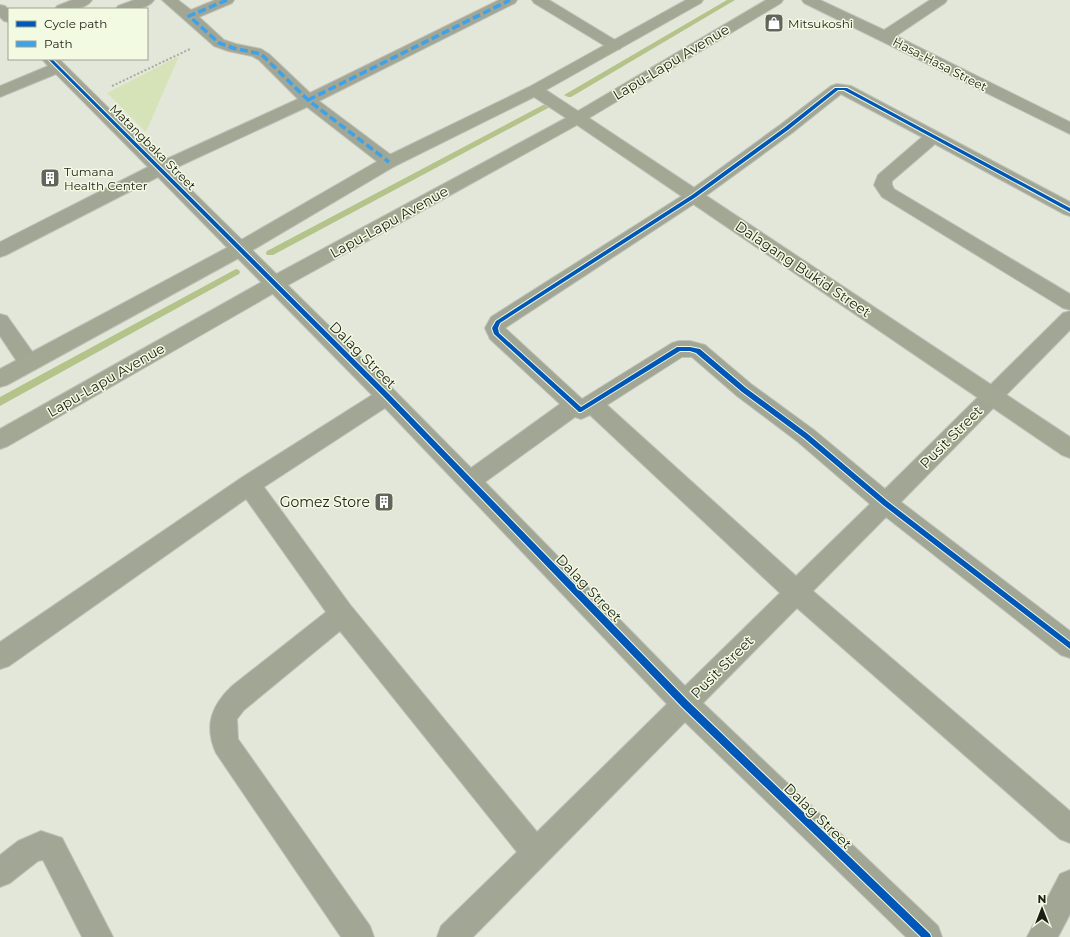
<svg xmlns="http://www.w3.org/2000/svg" width="1070" height="937" font-family="Montserrat,sans-serif">
  <rect width="100%" height="100%" fill="#e3e7da"/>
  <path fill="#d6e3b8" d="M179 56 146 132 107 93Z"/>
  <g fill="none" stroke-linecap="round" stroke-linejoin="round">
    <path fill="#b3c389" fill-rule="evenodd" d="M727 0H735L571 97H568L564 95Z
      M543 105H546L550 107 273 255H267L266 253 267 251Z
      M236 269 239 270 240 272 239 274 0 406V397Z"/>
    <defs>
      <path id="minor" d="M72 0H92C85 11 66 9 55 9L57 6Z
        M134 0H154C147 11 127 9 116 9L118 6Z
        M162 0H178L191 10 215 0H234L232 3 199 17 224 40 236 44 261 49 269 54 310 93 499 0H517L515 3 319 101 395 158 397 162 395 166 389 168 383 166 307 107 171 170 394 390 471 468 560 404 490 339 485 328 491 317 688 192 780 125 831 86 837 84 851 86 1070 202V216L1064 214 935 144 892 181V185L894 189 1070 294V310L1063 308 882 197 874 185 878 175 922 137 841 94 792 133 700 200 505 328 582 399 672 343 679 341H690L705 345 751 384 814 430 885 489 1063 313 1070 311V330L901 502 1070 631V658L1061 655 886 517 813 591 1070 811V843L1060 839 797 608 703 703 938 926 942 937H906L685 722 473 937H437L441 926 517 852 340 631 244 710 237 719 238 739 370 926 374 937H341L216 753C204 726 211 706 232 686L326 612 246 499 9 666 0 669V642L241 478 372 395 158 177 6 255 0 257V242L148 167 56 74 0 97V86L48 66 42 59H59L64 64 162 161 298 99 259 60 252 56 228 51 214 46ZM682 357H692L737 396 798 442 870 504 796 576 607 405ZM385 408 667 704 537 832 351 606 264 487ZM590 415 780 593 685 686 485 482 575 417 581 419Z
        M532 0H549L620 43 622 46 620 49 615 50 610 49 534 3Z
        M802 0H820L884 30 930 0H947L945 3 896 36 1070 122V134L804 3Z
        M0 5 5 6 9 10V22L4 21 0 17Z
        M0 314 7 316 36 357 39 363 36 369 29 371 22 369 0 336Z
        M41 831 62 838 113 937H82L43 860 38 861 10 883 0 887V855L18 841Z
        M1070 870V914L1058 937H1027L1060 874Z"/>
      <path id="major" d="M686 0H703L701 3 546 90 578 111 766 0H783L781 3 589 118 1070 437V458L1062 455 577 125 281 289 8 446 0 449V429L267 279 566 118 534 97 395 166 246 254 7 385 0 387V369L234 244 383 158 529 87Z"/>
    </defs>
    <use href="#minor" stroke="#bfc2b8" stroke-width="2"/>
    <use href="#major" stroke="#bfc2b8" stroke-width="2"/>
    <path stroke="#a7ab9e" stroke-width="2" stroke-dasharray="2 2" stroke-linecap="butt" d="M112 86 190 49"/>
    <use href="#minor" fill="#a2a695" fill-rule="evenodd"/>
    <use href="#major" fill="#a2a894" fill-rule="evenodd"/>
    <path stroke="#3da2ea" stroke-width="3.5" stroke-dasharray="8 3.5" stroke-linecap="butt" d="M227 0 189 16 219 43 233 48 261 54 308 100 389 162
      M308 100 510 0"/>
    <defs>
      <path id="cycleway" d="M48 59H52L389 394 688 701 930 934 931 937H921L682 707 385 398Z
        M835 88H847L1070 208V212L844 90H838L788 130 696 197 500 323 498 328 499 333 581 407 677 347H690L700 349 746 388 808 434 887 501 1070 642V649L883 505 804 438 742 392 696 353 690 351H680L581 412H579L494 334 492 328 496 321 692 195 784 128Z"/>
    </defs>
    <use href="#cycleway" stroke="#f2fae2" stroke-width="2"/>
    <use href="#cycleway" fill="#0057b8" fill-rule="evenodd"/>
  </g>
  <defs>
    <symbol id="shop-square" viewBox="-11 -11 22 22"><rect x="-9" y="-9" width="18" height="18" rx="4" fill="#62655b" stroke="#f2fae2"/><path d="M-5-2.5h2.3a2.7 3.5 0 0 1 5.4 0H5L5.5 6h-11ZM-1.5-2.5h3a1.5 2.3 0 0 0-3 0Z" fill="#fff"/></symbol>
    <symbol id="building-square" viewBox="-11 -11 22 22"><rect x="-9" y="-9" width="18" height="18" rx="4" fill="#62655b" stroke="#f2fae2"/><path d="M-4-6H4V6H1V3H-1V6H-4ZM-2.5-4.3h1.7v1.8h-1.7ZM.8-4.3h1.7v1.8H.8ZM-2.5-1h1.7V.8h-1.7ZM.8-1h1.7V.8H.8Z" fill="#fff"/></symbol>
  </defs>
  <g fill-rule="evenodd">
    <use href="#shop-square" x="763" y="12" width="22" height="22"/>
    <use href="#building-square" x="39" y="167" width="22" height="22"/>
    <use href="#building-square" x="373" y="491" width="22" height="22"/>
  </g>
  <g text-anchor="middle" dominant-baseline="central" stroke-width="3" stroke-linejoin="round" paint-order="stroke">
    <g font-size="12" fill="#1d1f17" stroke="#f2fae2" text-anchor="start">
      <text x="788" y="23">Mitsukoshi</text>
      <text x="64" y="171">Tumana<tspan x="64" dy="14">Health Center</tspan></text>
    </g>
    <g font-size="12" fill="#1d1f17" stroke="#f2fae2">
      <text transform="translate(940 64) rotate(27)">Hasa-Hasa Street</text>
      <text transform="translate(153 147) rotate(45)">Matangbaka Street</text>
    </g>
    <g font-size="14" fill="#1d1f17" stroke="#f2fae2">
      <text transform="translate(671 62) rotate(-31)">Lapu-Lapu Avenue</text>
      <text transform="translate(389 222) rotate(-29)">Lapu-Lapu Avenue</text>
      <text transform="translate(803 269) rotate(34)">Dalagang Bukid Street</text>
      <text transform="translate(363 355) rotate(45)">Dalag Street</text>
      <text transform="translate(106 380) rotate(-30)">Lapu-Lapu Avenue</text>
      <text transform="translate(951 437) rotate(-45)">Pusit Street</text>
      <text transform="translate(589 588) rotate(46)">Dalag Street</text>
      <text transform="translate(722 667) rotate(-45)">Pusit Street</text>
      <text transform="translate(818 816) rotate(44)">Dalag Street</text>
    </g>
    <g font-size="14" fill="#1d1f17" stroke="#f2fae2" text-anchor="end">
      <text x="370" y="502">Gomez Store</text>
    </g>
  </g>
  <rect x="8" y="8" width="140" height="52" fill="#f2fae2" stroke="#9da291"/>
  <rect x="16" y="21" width="20" height="6" fill="#0057b8" stroke="#9da291"/>
  <text x="44" y="28" font-size="12" fill="#1d1f17">Cycle path</text>
  <rect x="16" y="41" width="20" height="6" fill="#3da2ea" stroke="#9da291"/>
  <text x="44" y="48" font-size="12" fill="#1d1f17">Path</text>
  <g transform="translate(1042 909)" stroke="#f2fae2" stroke-width="3" paint-order="stroke">
  <path d="M0-3L7 15L0 10L-7 15Z" fill="#1d1f17"/>
  <text y="-6" font-size="11" font-weight="bold" text-anchor="middle" fill="#1d1f17">N</text>
  </g>
</svg>
